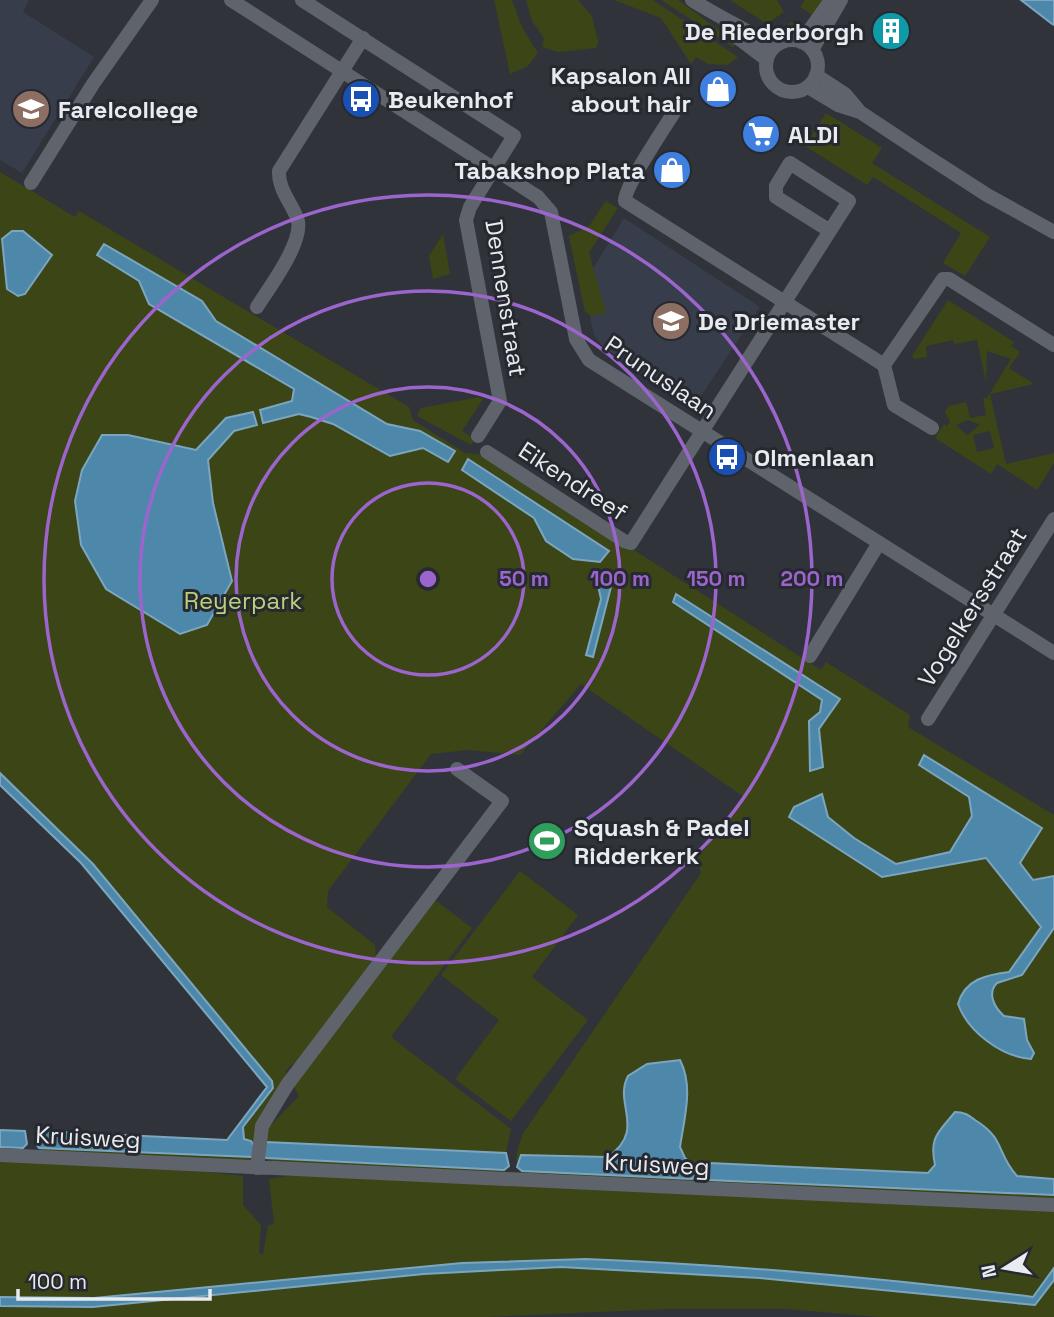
<svg xmlns="http://www.w3.org/2000/svg" width="1054" height="1317" font-family="'Space Grotesk',sans-serif">
  <rect width="100%" height="100%" fill="#30343a"/>
  <path fill="#373d4a" d="M0 0H29L23 12 94 57 22 173 0 160Z
    M624 218 760 307 693 408 603 347 594 335 583 285Z"/>
  <path fill="#3b4516" fill-rule="evenodd" d="M494 0H512L523 29 538 53 528 66 510 74Z
    M526 0H578L592 16 598 41 602 33 596 48 558 52 542 47 544 38 532 21Z
    M614 0H653L738 57 728 65 708 64 696 57 691 64 661 18Z
    M661 0H678L737 43 733 47Z
    M730 0H777L784 12 767 24Z
    M805 0H823L813 15 800 7Z
    M791 22 805 27 801 33 774 36Z
    M826 113 882 148 872 163 990 237 965 276 943 263 961 233 873 177 867 185 805 146Z
    M0 172 75 217 79 211 409 407 413 420 465 453 486 455 821 670 826 662 910 715 908 727 1054 815V1183L709 1180 1054 1195V1201L708 1183 703 1177H698L693 1183 520 1173C512 1160 519 1144 524 1132L701 873 697 859 744 797 581 684 520 755 468 750 431 754 328 891 327 907 375 945 376 958 296 1064 291 1065 286 1071 287 1079 255 1147 244 1139 243 1127 273 1088 86 861 0 778Z
    M606 201 618 208 589 253 606 313 591 316 585 312 569 236 589 226Z
    M443 234 450 274 433 279 429 256Z
    M948 300 1014 342 1011 346 1020 352 1009 368 1034 384 990 394 1006 464 1054 453V463L1037 490 997 464 991 474 935 438 944 424 947 426 950 422 945 412 949 406 966 402 970 418 986 415 983 398H987L1011 359 987 351 986 382 977 340 954 344 953 340 926 346 927 357 914 359 912 356ZM968 420 980 425 967 435 956 425ZM990 431 994 448 977 452 973 435Z
    M479 397 483 399 462 431 475 439 471 445 417 416 421 408Z
    M520 871 578 915 532 977 588 1020 511 1121 455 1079 499 1020 441 975Z
    M435 900 472 928 391 1037 511 1129 506 1153 267 1142 265 1131 299 1096 293 1085Z
    M39 1148 252 1157 249 1161 44 1153Z
    M263 1155 266 1158 504 1170 509 1166 506 1172 271 1164Z
    M0 1160 178 1169 243 1176V1205L261 1225 259 1253 263 1255 268 1225 274 1224 269 1179 296 1175 1054 1212V1268L1033 1297 941 1285 759 1270 586 1259 462 1263 94 1298 0 1297Z
    M495 1268C675 1265 857 1283 1035 1305L1054 1280V1317H879L787 1309H667L486 1317H0V1306L93 1307Z"/>
  <path fill="#4d88aa" stroke="#7ca6bf" stroke-width="2" d="M1021 0H1054V25L1052 24Z
    M12 231H23L52 255 25 294 18 296 7 289 2 239Z
    M104 244 202 301 216 321 387 424 420 431 455 451 448 462 423 448 390 456 333 424 311 417 299 414 263 423 260 410 292 401 294 389 149 304 139 281 97 255Z
    M253 412 257 425 234 431 208 460 213 503 232 581 207 625 180 634 106 589 81 545 75 501 82 470 102 435H128L196 450 226 418Z
    M468 459 609 551 600 562 573 559 546 541 534 518 462 470Z
    M600 579H608L612 583 593 657 586 655 601 599 597 581Z
    M676 594 840 699 819 729 823 767 810 771 809 721 820 712 822 700 673 602Z
    M924 755 1042 828 1020 863 1033 880 1054 876V928L1022 975 997 983C987 993 994 1007 1004 1016L1024 1019 1027 1040 1034 1053 1031 1059C1002 1057 968 1032 958 1004 965 979 986 975 1009 972L1041 927 986 858 882 877 789 817 794 807 822 794 828 817 854 838 896 864 950 852 972 816 969 797 919 765Z
    M0 773 93 864 272 1081 273 1088 243 1127 244 1139 251 1141 255 1147 266 1142 506 1153 509 1166 504 1170 266 1158 263 1155 252 1157 39 1148 36 1144 39 1131 227 1140 267 1087 81 863 0 785Z
    M680 1060C694 1087 684 1119 680 1147L685 1158 697 1167V1175L692 1179 522 1171 517 1167 521 1155 608 1157C647 1129 613 1104 628 1076L647 1064Z
    M955 1112C964 1112 968 1115 975 1120 1006 1139 996 1153 1017 1176L1054 1179V1195L709 1180 705 1175V1167L710 1163 928 1173 935 1165C929 1137 938 1133 955 1112Z
    M0 1130 25 1131 27 1144 23 1148 0 1147Z
    M586 1259C735 1265 885 1278 1033 1297L1054 1268V1280L1035 1305 760 1278 561 1267 424 1274 93 1307 0 1306V1297L94 1298 462 1263Z"/>
  <g fill="none" stroke-linecap="round" stroke-linejoin="round">
    <path stroke="#5f636b" stroke-width="14" d="M231 0 538 197 551 212 576 339 589 360 1054 653
      M302 0 514 136 470 207 466 220 500 401 478 436
      M692 0C719 17 747 30 774 47
      M726 23 738 38 767 60
      M766 66a26 26 0 1 1 52 0a26 26 0 1 1-52 0Z
      M801 42 831 0
      M812 50 841 0
      M816 75 845 94 860 112 925 155 987 195 1054 232
      M808 87 838 105 860 112
      M678 106C668 123 624 186 625 201L884 365 894 405 932 428
      M31 183 93 84 152 0
      M257 307C269 288 306 239 297 218 291 202 278 189 279 171L363 38
      M884 365 943 279H949L1054 345
      M487 452 624 541 631 543 849 201 790 163 776 186V197L830 231
      M810 656 879 543
      M928 719 1054 519
      M0 1155 1054 1205
      M257 1168 262 1126 287 1085 502 801 457 769"/>
  </g>
  <g fill="none" stroke="#9c65cd" stroke-width="3.5">
    <circle cx="428" cy="579" r="96"/>
    <circle cx="428" cy="579" r="192"/>
    <circle cx="428" cy="579" r="288"/>
    <circle cx="428" cy="579" r="384"/>
  </g>
  <defs>
    <symbol id="building-disc" viewBox="-11 -11 22 22"><circle r="9.5" fill="#0f9aa8" stroke="#262a30"/><path d="M-4-6H4V6H1V3H-1V6H-4ZM-2.5-4.3h1.7v1.8h-1.7ZM.8-4.3h1.7v1.8H.8ZM-2.5-1h1.7V.8h-1.7ZM.8-1h1.7V.8H.8Z" fill="#fff"/></symbol>
    <symbol id="shop-disc" viewBox="-11 -11 22 22"><circle r="9.5" fill="#3f7fe0" stroke="#262a30"/><path d="M-5-2.5h2.3a2.7 3.5 0 0 1 5.4 0H5L5.5 6h-11ZM-1.5-2.5h3a1.5 2.3 0 0 0-3 0Z" fill="#fff"/></symbol>
    <symbol id="bus-disc" viewBox="-11 -11 22 22"><circle r="9.5" fill="#1a4fb4" stroke="#262a30"/><path d="M-5-6H5V4H4V6H2V4H-2V6H-4V4H-5ZM-3.5-4V0h7V-4ZM-3.5 1.2v1.5H-2V1.2ZM2 1.2v1.5H3.5V1.2Z" fill="#fff"/></symbol>
    <symbol id="school-disc" viewBox="-11 -11 22 22"><circle r="9.5" fill="#8d6e63" stroke="#262a30"/><path d="M0-5L7-2L0 1L-7-2ZM-4 1L0 2.5L4 1V4Q0 6-4 4Z" fill="#fff"/></symbol>
    <symbol id="supermarket-disc" viewBox="-11 -11 22 22"><circle r="9.5" fill="#3f7fe0" stroke="#262a30"/><path d="M-6-5.5h2.5l.6 2H6L4.5 2H-2.5L-4.4-4H-6ZM-1.5 3.2a1.3 1.3 0 1 0 .1 0ZM3 3.2a1.3 1.3 0 1 0 .1 0Z" fill="#fff"/></symbol>
    <symbol id="stadium-disc" viewBox="-11 -11 22 22"><circle r="9.5" fill="#2e9e5b" stroke="#262a30"/><path d="M0-5a6.5 5 0 1 0 0 10a6.5 5 0 1 0 0-10ZM-3.5-1.8h7v3.6h-7Z" fill="#fff"/></symbol>
  </defs>
  <g fill-rule="evenodd">
    <use href="#building-disc" x="869" y="9" width="44" height="44"/>
    <use href="#shop-disc" x="696" y="67" width="44" height="44"/>
    <use href="#bus-disc" x="339" y="77" width="44" height="44"/>
    <use href="#school-disc" x="9" y="87" width="44" height="44"/>
    <use href="#supermarket-disc" x="739" y="112" width="44" height="44"/>
    <use href="#shop-disc" x="650" y="148" width="44" height="44"/>
    <use href="#school-disc" x="649" y="299" width="44" height="44"/>
    <use href="#bus-disc" x="705" y="435" width="44" height="44"/>
    <use href="#stadium-disc" x="525" y="819" width="44" height="44"/>
  </g>
  <g text-anchor="middle" dominant-baseline="central" stroke-width="6" stroke-linejoin="round" paint-order="stroke">
    <g font-size="24" font-weight="bold" fill="#e8ebef" stroke="#262a30" text-anchor="start">
      <text x="864" y="31" text-anchor="end">De Riederborgh</text>
      <text x="691" y="75" text-anchor="end">Kapsalon All<tspan x="691" dy="28">about hair</tspan></text>
      <text x="388" y="99">Beukenhof</text>
      <text x="58" y="109">Farelcollege</text>
      <text x="788" y="134">ALDI</text>
      <text x="645" y="170" text-anchor="end">Tabakshop Plata</text>
      <text x="698" y="321">De Driemaster</text>
      <text x="754" y="457">Olmenlaan</text>
      <text x="574" y="827">Squash &amp; Padel<tspan x="574" dy="28">Ridderkerk</tspan></text>
    </g>
    <g font-size="24" fill="#e8ebef" stroke="#262a30">
      <text transform="translate(506 298) rotate(81)">Dennenstraat</text>
      <text transform="translate(661 377) rotate(34)">Prunuslaan</text>
      <text transform="translate(573 481) rotate(33)">Eikendreef</text>
      <text transform="translate(972 607) rotate(-58)">Vogelkersstraat</text>
      <text transform="translate(88 1137) rotate(3)">Kruisweg</text>
      <text transform="translate(657 1164) rotate(3)">Kruisweg</text>
    </g>
    <g font-size="24" fill="#bbd07d" stroke="#262a30">
      <text x="243" y="600">Reyerpark</text>
    </g>
  </g>
  <circle cx="428" cy="579" r="10" fill="#9c65cd" stroke="#262a30" stroke-width="3.5"/>
  <g font-size="21" text-anchor="middle" font-weight="bold" fill="#9c65cd" stroke="#262a30" stroke-width="6" stroke-linejoin="round" paint-order="stroke">
    <text x="524" y="586">50 m</text>
    <text x="620" y="586">100 m</text>
    <text x="716" y="586">150 m</text>
    <text x="812" y="586">200 m</text>
  </g>
  <g transform="translate(1005 1268) rotate(259)" stroke="#262a30" stroke-width="5" paint-order="stroke">
  <path d="M0-5L12 26L0 18L-12 26Z" fill="#e8ebef"/>
  <text y="-10" font-size="19" font-weight="bold" text-anchor="middle" fill="#e8ebef">N</text>
  </g>
  <path d="M18 1289v10h192v-10" fill="none" stroke="#e8ebef" stroke-width="3.5"/>
  <text x="28" y="1289" font-size="21" fill="#e8ebef" stroke="#262a30" stroke-width="5" paint-order="stroke">100 m</text>
</svg>
